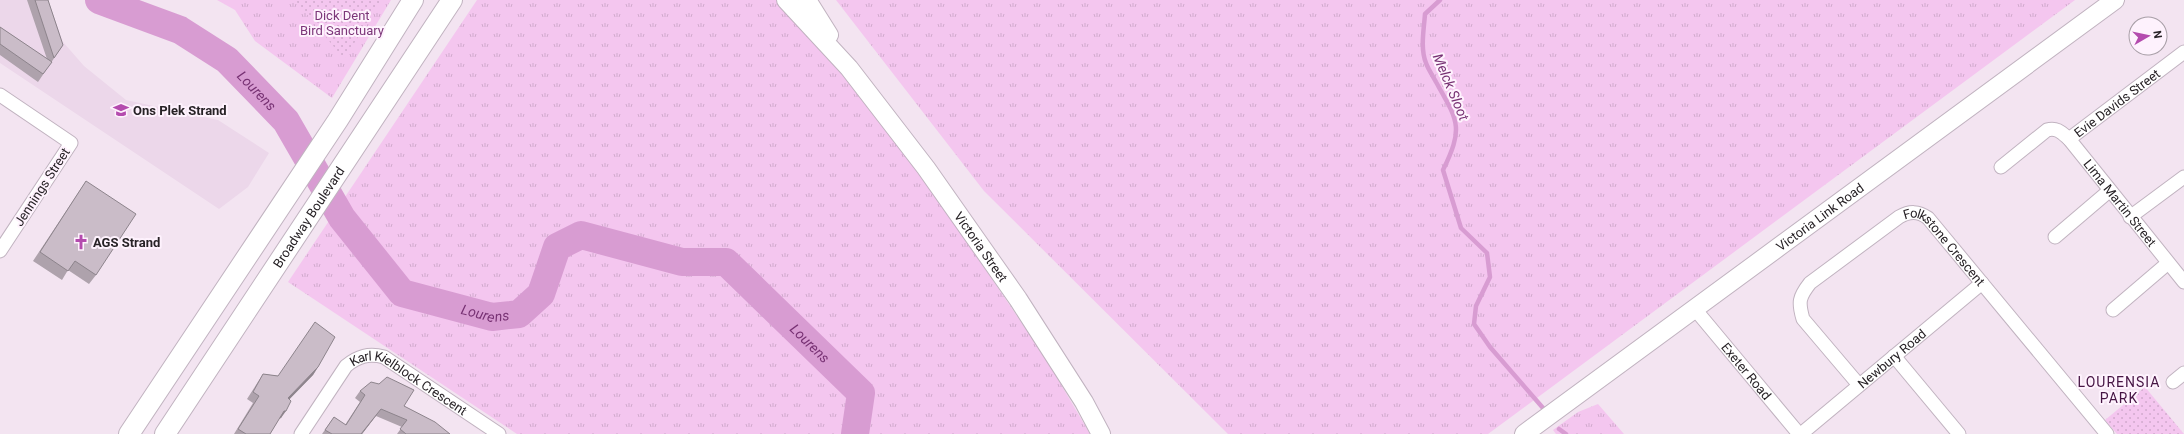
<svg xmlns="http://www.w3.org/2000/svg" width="2184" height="434" font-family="Roboto,sans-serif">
  <defs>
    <pattern id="grass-tufts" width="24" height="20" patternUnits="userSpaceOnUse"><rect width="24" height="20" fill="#f4c6ef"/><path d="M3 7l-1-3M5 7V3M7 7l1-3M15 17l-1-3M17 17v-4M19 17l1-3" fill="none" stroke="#d1aacd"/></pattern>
    <pattern id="park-dots" width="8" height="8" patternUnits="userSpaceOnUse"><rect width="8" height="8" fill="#f4c6ef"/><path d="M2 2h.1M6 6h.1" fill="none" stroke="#d1aacd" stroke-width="1.8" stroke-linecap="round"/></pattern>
  </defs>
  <rect width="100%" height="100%" fill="#f3e4f1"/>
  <path fill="#ecd7ea" d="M0 0H48L63 42 84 66 126 100 218 120 269 153 248 187 219 209 0 63Z"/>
  <path fill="url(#grass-tufts)" d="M217 0H391L332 98 255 41 235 10Z
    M477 0H780L805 27 931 189 1046 359 1090 434H517L288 282Z
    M836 0H2075L1488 434H1228L984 191Z
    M1598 404 1624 434H1556L1553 430 1578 412Z"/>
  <path fill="url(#park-dots)" d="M295 0H382L344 59Z
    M2145 387 2184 434H2117L2105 420Z"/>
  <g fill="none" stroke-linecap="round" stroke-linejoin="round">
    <path stroke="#d89cd2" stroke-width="4.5" d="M1440 0 1425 14C1424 29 1420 48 1426 63 1428 69 1433 76 1436 82 1458 121 1464 127 1443 170L1461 228 1487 253 1490 277 1476 306 1474 324 1490 347 1543 408
      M1559 429 1566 434"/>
    <path stroke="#d89cd2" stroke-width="28" id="s1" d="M99 0 180 30 227 60 286 121 342 218 402 293 492 317 519 314 541 294 557 247 581 235 682 262H726L861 393 855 434"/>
    <defs>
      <g id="street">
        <path d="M0 95 71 143 0 251"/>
        <path id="s2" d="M2069 139 2184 52"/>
        <path id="s3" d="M2001 167 2047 130C2057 127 2062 133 2069 139L2184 282"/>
        <path d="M2130 217 2184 177"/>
        <path d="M2055 237 2109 191"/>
        <path id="s4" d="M1694 308 1799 434"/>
        <path d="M2113 310 2168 263"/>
        <path d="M1894 356 1959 434"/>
        <path d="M2173 382 2184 373"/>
        <path id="s5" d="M1859 385 1803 319C1798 302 1799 297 1810 283L1899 217C1910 211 1918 211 1928 218L2107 434"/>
        <path id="s6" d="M301 434 346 366C358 356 369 353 384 357L499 434"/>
        <path id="s7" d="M1801 434 1982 283"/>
      </g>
      <g id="secondary">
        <path id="s8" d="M786 0 849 68 926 168 1018 299 1084 402 1101 434"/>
        <path d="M807 0 829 35"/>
        <path id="s9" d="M1524 434 2115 0"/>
      </g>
      <g id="primary">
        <path d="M129 434 338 120 413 0"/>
        <path id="s10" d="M165 434 452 0"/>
      </g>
    </defs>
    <use href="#street" stroke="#c1b3c0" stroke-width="15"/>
    <use href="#secondary" stroke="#c1b3c0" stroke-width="20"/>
    <use href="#primary" stroke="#c1b3c0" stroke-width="22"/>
    <use href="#street" stroke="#fff" stroke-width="13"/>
    <use href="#secondary" stroke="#fff" stroke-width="18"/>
    <use href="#primary" stroke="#fff" stroke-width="20"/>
  </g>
  <path fill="#aea2ac" d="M27 0H48L63 45 38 82 0 55V27L47 59Z
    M86 181 96 275 89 284 68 270 62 280 33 261Z
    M318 367 313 375 289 399 281 418 279 419 270 434H234L253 403 247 399 263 374 278 376Z
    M360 391 404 406 450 434H397L402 427 376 416 362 434H322L334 417 345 425 360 402 355 398Z"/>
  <path fill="#8d848c" d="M318 367 313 375 283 406 288 398Z
    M381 409 362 434H361Z
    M284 411H286L281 418 278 419Z"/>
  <path fill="#cabcc8" stroke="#8d848c" d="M35 0H48L63 45 54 58Z
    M0 27 52 62 43 74 0 44Z
    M86 181 136 214 96 275 75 261 68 271 40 252Z
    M315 322 335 337 318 367 288 398 291 401 286 411H284L270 434H246L238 429 259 396 253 392 263 374 278 376Z
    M387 377 414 390 404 406 435 422 450 434H406L400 429 407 420 381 409 361 434H332L325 430 334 417 346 425 365 395 360 391 371 382 379 384Z"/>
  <defs>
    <symbol id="school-bare" viewBox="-9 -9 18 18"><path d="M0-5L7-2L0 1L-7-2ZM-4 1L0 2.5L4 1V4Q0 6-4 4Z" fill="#b44bae" stroke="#fef2fd" stroke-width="2.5" paint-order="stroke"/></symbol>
    <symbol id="church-bare" viewBox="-9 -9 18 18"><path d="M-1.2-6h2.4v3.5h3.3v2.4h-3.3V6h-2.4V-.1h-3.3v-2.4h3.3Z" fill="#b44bae" stroke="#fef2fd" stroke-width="2.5" paint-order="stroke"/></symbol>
  </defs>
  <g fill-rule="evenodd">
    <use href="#school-bare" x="110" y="99" width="22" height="22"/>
    <use href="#church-bare" x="70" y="231" width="22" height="22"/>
  </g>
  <g text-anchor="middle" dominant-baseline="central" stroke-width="4" stroke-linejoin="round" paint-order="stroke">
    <g font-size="13" fill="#7c3679" stroke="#fef2fd">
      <text x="342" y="15">Dick Dent<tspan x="342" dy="15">Bird Sanctuary</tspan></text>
    </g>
    <g font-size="13" fill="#272226" stroke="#fef2fd">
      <text stroke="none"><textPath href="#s2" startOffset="60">Evie Davids Street</textPath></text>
      <text transform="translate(42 187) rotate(-57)">Jennings Street</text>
      <text stroke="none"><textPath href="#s3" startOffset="166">Lima Martin Street</textPath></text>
      <text stroke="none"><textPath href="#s9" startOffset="367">Victoria Link Road</textPath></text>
      <text stroke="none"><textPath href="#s10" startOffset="260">Broadway Boulevard</textPath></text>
      <text stroke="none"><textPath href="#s8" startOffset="315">Victoria Street</textPath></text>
      <text stroke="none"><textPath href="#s5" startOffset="297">Folkstone Crescent</textPath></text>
      <text stroke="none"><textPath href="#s7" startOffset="118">Newbury Road</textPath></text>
      <text stroke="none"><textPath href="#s4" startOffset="82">Exeter Road</textPath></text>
      <text stroke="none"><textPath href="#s6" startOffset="154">Karl Kielblock Crescent</textPath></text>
    </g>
    <g font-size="13" font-weight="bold" fill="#272226" stroke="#fef2fd" text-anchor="start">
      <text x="133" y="110">Ons Plek Strand</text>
      <text x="93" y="242">AGS Strand</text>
    </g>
    <g font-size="14" font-style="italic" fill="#773173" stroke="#fef2fd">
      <text transform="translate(1451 87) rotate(67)">Melck Sloot</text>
      <text stroke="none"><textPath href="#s1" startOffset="185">Lourens</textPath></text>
      <text stroke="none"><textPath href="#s1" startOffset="521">Lourens</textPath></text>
      <text stroke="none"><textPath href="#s1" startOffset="927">Lourens</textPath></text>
    </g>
    <g font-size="14" letter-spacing="1" fill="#461444" stroke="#fef2fd">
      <text x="2119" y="382">LOURENSIA<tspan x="2119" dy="16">PARK</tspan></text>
    </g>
  </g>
  <g transform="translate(2148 36) rotate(81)"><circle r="19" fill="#fef2fd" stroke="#a89fa7"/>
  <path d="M0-3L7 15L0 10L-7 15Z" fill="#b44bae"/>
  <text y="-6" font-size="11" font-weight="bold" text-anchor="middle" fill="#272226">N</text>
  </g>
</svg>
